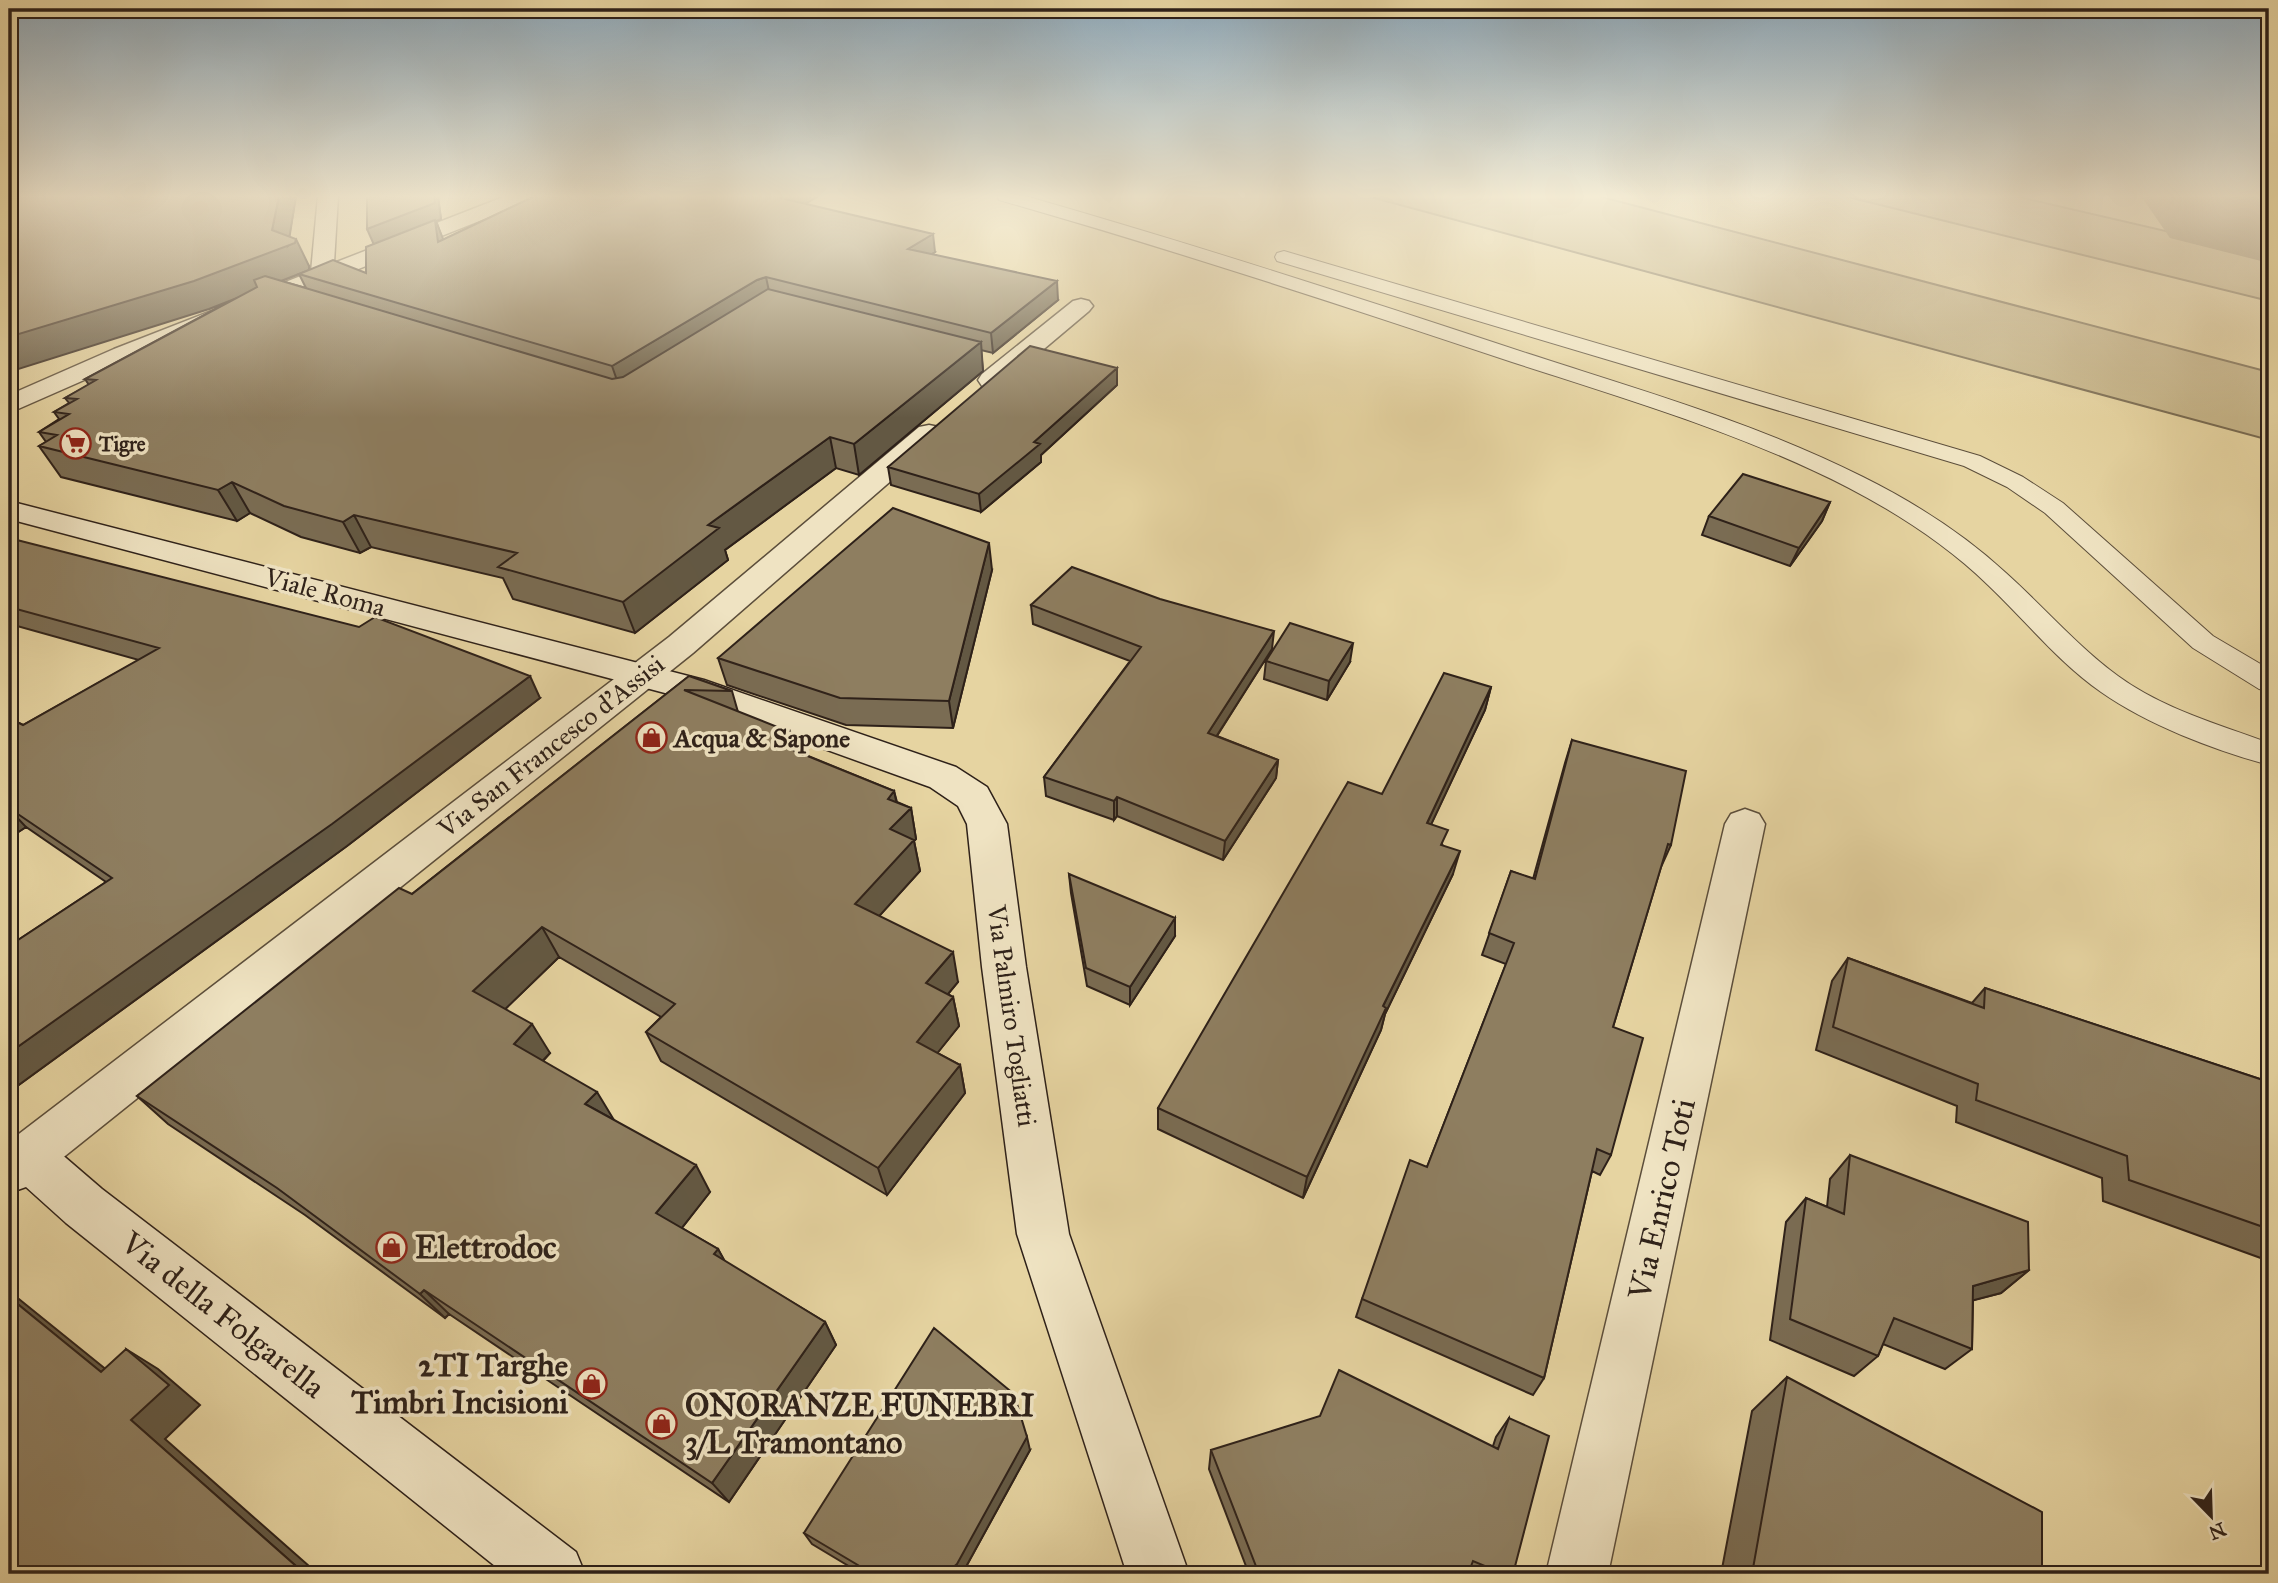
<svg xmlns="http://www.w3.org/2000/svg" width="2278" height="1583" font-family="'IM FELL Great Primer',serif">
  <rect width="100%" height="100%" fill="#e6d4a1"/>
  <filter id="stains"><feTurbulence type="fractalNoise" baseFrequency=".00286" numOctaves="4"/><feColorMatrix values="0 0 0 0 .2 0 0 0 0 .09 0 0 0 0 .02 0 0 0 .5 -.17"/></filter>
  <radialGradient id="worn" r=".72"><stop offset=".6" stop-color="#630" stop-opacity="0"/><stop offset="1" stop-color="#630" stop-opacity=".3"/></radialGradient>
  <path fill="#c7b68a" stroke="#7a6c52" stroke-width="2" d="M1367 196H1598L2269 372V440Z
    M1844 196H2015L2269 255V301Z"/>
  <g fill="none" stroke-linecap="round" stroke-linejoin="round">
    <path fill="#8a7a5d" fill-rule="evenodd" d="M2141 196H2269V263L2170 238Z"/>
    <defs>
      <path id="lane" d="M997 196H1025C1193 244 1360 298 1526 353 1640 390 1756 423 1863 477 1915 503 1964 534 2006 573 2044 607 2077 646 2118 676 2163 709 2218 724 2269 743V765C2214 750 2148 725 2101 692 2058 662 2026 621 1988 585 1948 546 1899 514 1849 488 1742 433 1626 399 1512 362 1342 305 1171 249 999 200Z
        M1284 251 1980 456 2023 477 2063 503 2213 636 2269 669V691L2259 689 2193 648 2045 513 2007 487 1964 466 1277 261 1275 257 1277 253Z"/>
      <path id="street" d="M318 196H338L334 263 506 196H535L532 200 132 359 9 413V395L114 349 311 272Z
        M1081 299 1089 301 1093 306 1089 311 1000 386 991 388 982 386 978 380 982 374 1073 301Z
        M929 425 939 427 943 433 939 439 693 653 45 1172 28 1179 11 1172V1140L669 637 919 427Z
        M1745 809 1759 814 1765 824 1608 1574H1546L1725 824 1731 814Z"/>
      <path id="secondary" d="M9 501 704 680 956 767 987 787 1007 824 1026 967 1069 1234 1189 1574H1127L1017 1234 982 967 967 824 958 806 930 787 680 697 9 519Z
        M28 1133 45 1140 102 1189 576 1552 585 1574H505L66 1223 26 1187 9 1193V1141Z"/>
    </defs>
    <use href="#lane" stroke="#5c4e3b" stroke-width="2"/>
    <use href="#street" stroke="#5c4e3b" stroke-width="3"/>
    <use href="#secondary" stroke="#2e2119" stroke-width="3"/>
    <use href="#lane" fill="#efe3c2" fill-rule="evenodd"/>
    <use href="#street" fill="#efe3c2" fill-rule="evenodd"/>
    <use href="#secondary" fill="#efe3c2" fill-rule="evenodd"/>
  </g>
  <path fill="#7a6c53" stroke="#2e2119" stroke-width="2" fill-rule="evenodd" d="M9 196H296L289 237 309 266V270L366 273 374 244 367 196H438L441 219 436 221 443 240 535 196H818L805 204 935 252 932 254 1058 300 993 353 981 350 983 371 859 475 836 468 725 550 728 560 635 633 513 599 503 578 371 547 360 553 301 537 250 513 237 521 61 477 39 446 46 442 39 432 59 419 54 412 69 403 65 398 89 385 85 379 232 300 209 309ZM299 274 306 288 281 281Z
    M1117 385 1041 455V462L981 512 891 485 888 467Z
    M1830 502 1822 521 1790 566 1702 535 1709 516Z
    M9 538 540 698 347 846 9 1092V946L106 882 26 827 9 838V718L23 725 139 660 10 624H9Z
    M992 570 953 728 846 725 727 685 718 658Z
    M1031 605 1272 649 1217 736 1278 760 1276 778 1223 860 1117 816 1114 820 1046 796 1044 777 1130 661 1033 624Z
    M1266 661 1350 662 1327 700 1264 679Z
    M689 676 732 691 738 712 796 751 894 791 897 802 911 808 916 839 914 841 920 871 879 916 958 982 948 994 953 997 959 1026 937 1053 960 1065 965 1093 887 1195 661 1061 646 1032 661 1017 559 957 505 1009 550 1053 543 1061 614 1120 710 1192 682 1228 718 1249 725 1262 825 1322 836 1345 729 1502 449 1314 445 1318 305 1215 168 1124 137 1096 412 894Z
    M1491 687 1485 710 1431 824 1443 846 1453 874 1385 1014 1381 1030 1303 1198 1158 1129V1108Z
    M1572 740 1671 845 1661 867 1613 1027 1611 1155 1600 1175 1592 1171 1544 1378 1533 1395 1356 1317 1362 1299 1427 1167 1506 964 1482 955 1511 871 1533 879 1565 763Z
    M1069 874 1175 936 1130 1005 1087 986 1071 893Z
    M1848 958 1972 1003 1985 988 2269 1082V1261L2103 1201 2102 1178 1956 1122 1957 1106 1816 1050 1832 981Z
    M1850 1155 2029 1270 2001 1293 1973 1300 1972 1349 1945 1369 1883 1344 1878 1356 1854 1376 1770 1340 1786 1222 1806 1198 1827 1207 1830 1179Z
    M1787 1377 2042 1574H1721L1752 1411Z
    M1509 1418 1513 1574H1249L1209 1469 1211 1450 1493 1446 1496 1437Z
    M1030 1450 962 1574H862L812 1544 804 1533Z"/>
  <path fill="#635843" stroke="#2e2119" stroke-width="2" d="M279 196H296L288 246 296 239 309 266V270L209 309 9 372V337L272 230Z
    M434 196H438L441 219 436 221 443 239 445 261 374 245 367 229Z
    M784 196H818L784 216 781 198Z
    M933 234 935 252 911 267 908 249Z
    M766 277 770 296 619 386 612 366 757 280Z
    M1057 281 1058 300 993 353 991 333Z
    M981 342 983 371 859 475 854 444Z
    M1117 368V385L1041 455V462L981 512 979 494 1034 442Z
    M830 437 836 468 725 550 728 560 635 633 623 602 708 525Z
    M232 482 250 513 237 521 218 490Z
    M1830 502 1822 521 1790 566 1799 548Z
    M354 515 371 547 360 553 343 522Z
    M989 543 992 570 953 728 949 701Z
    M1274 631 1272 649 1207 751 1208 733Z
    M1353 643 1350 662 1327 700 1329 681Z
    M530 676 540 698 347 846 9 1092V1053Z
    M1491 687 1485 710 1421 846 1427 823Z
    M790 732 799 763 785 747Z
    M1278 760 1276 778 1223 860 1225 841Z
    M894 791 900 819 911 808 916 839 914 841 920 871 863 934 855 904 890 829 888 799Z
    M1117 797V816L1114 820V801Z
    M9 809 26 827 9 838Z
    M1460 851 1453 874 1385 1014 1381 1030 1303 1198 1307 1177 1383 1006Z
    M1175 918V936L1130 1005V987Z
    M542 927 559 957 493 1021 473 991Z
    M953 952 958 982 933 1012 926 983Z
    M953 997 959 1026 923 1071 917 1042Z
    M532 1024 550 1053 532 1072 514 1044Z
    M960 1065 965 1093 887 1195 878 1168Z
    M597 1092 614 1120 585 1104Z
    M696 1165 710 1192 673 1239 656 1213Z
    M718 1249 732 1274 714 1254Z
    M2029 1270 2001 1293 1948 1307 1973 1286Z
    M424 1290 449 1314 445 1318 420 1294Z
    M9 1291 134 1392 101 1372 9 1297Z
    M825 1322 836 1345 729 1502 712 1483Z
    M126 1349 158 1369 200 1405 165 1439 318 1574H305L131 1420Z
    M1027 1437 1030 1450 962 1574H945Z"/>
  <path fill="#8e7e60" stroke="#2e2119" stroke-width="2" d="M9 196H279L272 230 296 239 295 243 194 281 9 337Z
    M367 196H434L435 203 367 229Z
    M535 196H784L781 198 933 234 908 249 1057 281 991 333 766 277 757 280 612 366 299 274 333 260 366 273V247L435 220 438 242Z
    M265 276 612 379 623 377 768 289 981 342 854 444 830 437 708 525 719 528 623 602 498 567 517 553 354 515 343 522 284 506 232 482 218 490 39 446 57 435 39 432 69 414 54 412 77 399 65 398 96 380 85 379 257 287 254 280Z
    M1030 346 1117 368 1034 442 1040 444 979 494 888 467Z
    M1743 474 1830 502 1799 548 1709 516Z
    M893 508 989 543 949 701 840 698 718 658Z
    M9 538 359 627 375 617 530 676 332 824 9 1053V946L112 878 9 808V718L23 725 159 648 9 607Z
    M1072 567 1160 599 1274 631 1208 733 1278 760 1225 841 1117 797 1114 801 1044 777 1141 647 1031 605Z
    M1290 623 1353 643 1329 681 1266 661Z
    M1444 673 1491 687 1427 823 1448 830 1441 845 1460 851 1383 1006 1386 1008 1307 1177 1158 1108 1348 782 1382 794Z
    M689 676 732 691 684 690 790 732 785 747 894 791 888 799 911 808 890 829 914 840 855 904 953 952 926 983 953 997 917 1042 960 1065 878 1168 646 1032 675 1004 542 927 473 991 532 1024 514 1044 597 1092 585 1104 696 1165 656 1213 718 1249 714 1254 825 1322 712 1483 424 1290 420 1294 277 1188 137 1096 399 888 412 894Z
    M1572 740 1686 771 1671 845 1668 844 1613 1027 1643 1038 1611 1155 1597 1149 1544 1378 1362 1299 1410 1160 1427 1167 1514 943 1489 933 1511 871 1535 879Z
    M1069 874 1175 918 1130 987 1086 968Z
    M1848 958 1984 1008 1985 988 2269 1082V1229L2129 1180 2127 1156 1976 1100 1978 1084 1833 1027Z
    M1850 1155 2028 1222 2029 1270 1973 1286 1972 1349 1894 1318 1878 1356 1790 1319 1806 1198 1844 1214Z
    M9 1297 101 1372 126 1349 169 1385 131 1420 305 1574H9Z
    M934 1328 1014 1394 1027 1437 957 1564 945 1574H873L804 1533Z
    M1339 1370 1498 1449 1509 1418 1549 1436 1513 1574H1504L1473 1561 1468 1574H1259L1211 1450 1320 1416Z
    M1787 1377 2042 1512V1574H1752Z"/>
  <linearGradient id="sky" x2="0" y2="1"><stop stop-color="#8ea8b9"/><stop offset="0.47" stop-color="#f4ecd5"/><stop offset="1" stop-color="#f4ecd5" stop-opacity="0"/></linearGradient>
  <rect width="2278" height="418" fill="url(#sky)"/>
  <defs>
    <symbol id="supermarket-ring" viewBox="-11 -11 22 22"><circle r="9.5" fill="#efe3c2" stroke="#8f2418" stroke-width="1.5"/><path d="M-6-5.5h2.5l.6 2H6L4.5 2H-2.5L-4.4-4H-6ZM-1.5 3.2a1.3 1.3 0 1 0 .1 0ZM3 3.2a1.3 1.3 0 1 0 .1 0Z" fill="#8f2418"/></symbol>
    <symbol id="shop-ring" viewBox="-11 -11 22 22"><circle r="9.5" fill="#efe3c2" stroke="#8f2418" stroke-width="1.5"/><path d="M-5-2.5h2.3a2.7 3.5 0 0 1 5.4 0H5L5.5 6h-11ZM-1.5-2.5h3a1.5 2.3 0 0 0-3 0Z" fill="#8f2418"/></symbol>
  </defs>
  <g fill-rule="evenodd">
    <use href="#supermarket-ring" x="58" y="426" width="35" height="35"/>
    <use href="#shop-ring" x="634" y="720" width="35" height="35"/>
    <use href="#shop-ring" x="374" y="1230" width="35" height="35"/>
    <use href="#shop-ring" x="574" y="1366" width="35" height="35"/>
    <use href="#shop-ring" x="644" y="1406" width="35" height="35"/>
  </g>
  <g text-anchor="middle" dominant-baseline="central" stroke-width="7" stroke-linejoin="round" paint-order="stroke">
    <g font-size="21" font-weight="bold" fill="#2e2119" stroke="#efe3c2" text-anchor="start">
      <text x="99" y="444">Tigre</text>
    </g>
    <g font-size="26" fill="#2e2119" stroke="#efe3c2">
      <text transform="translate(325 592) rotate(15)">Viale Roma</text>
      <text transform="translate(551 746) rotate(-38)">Via San Francesco d'Assisi</text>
      <text transform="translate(1012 1016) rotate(82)">Via Palmiro Togliatti</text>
    </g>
    <g font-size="26" font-weight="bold" fill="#2e2119" stroke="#efe3c2" text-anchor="start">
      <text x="674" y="738">Acqua &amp; Sapone</text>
    </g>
    <g font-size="32" fill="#2e2119" stroke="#efe3c2">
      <text transform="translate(1662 1199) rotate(-77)">Via Enrico Toti</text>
      <text transform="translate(223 1315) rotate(38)">Via della Folgarella</text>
    </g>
    <g font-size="32" font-weight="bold" fill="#2e2119" stroke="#efe3c2" text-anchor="start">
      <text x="415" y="1247">Elettrodoc</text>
      <text x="568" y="1365" text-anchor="end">2TI Targhe<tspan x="568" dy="37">Timbri Incisioni</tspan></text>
      <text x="685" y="1405">ONORANZE FUNEBRI<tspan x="685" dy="37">3/L Tramontano</tspan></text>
    </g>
  </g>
  <rect width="2278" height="1583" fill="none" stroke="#e6d4a1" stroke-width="35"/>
  <rect x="10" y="10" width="2257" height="1562" fill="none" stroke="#2e2119" stroke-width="3.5"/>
  <rect x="18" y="18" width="2243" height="1548" fill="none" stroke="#2e2119" stroke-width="2"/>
  <g transform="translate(2211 1516) rotate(157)" stroke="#efe3c2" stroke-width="5" paint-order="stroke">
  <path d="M0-5L12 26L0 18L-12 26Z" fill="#2e2119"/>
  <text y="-10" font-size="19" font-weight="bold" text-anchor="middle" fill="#2e2119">N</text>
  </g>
  <rect width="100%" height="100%" filter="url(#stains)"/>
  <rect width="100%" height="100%" fill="url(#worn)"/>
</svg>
